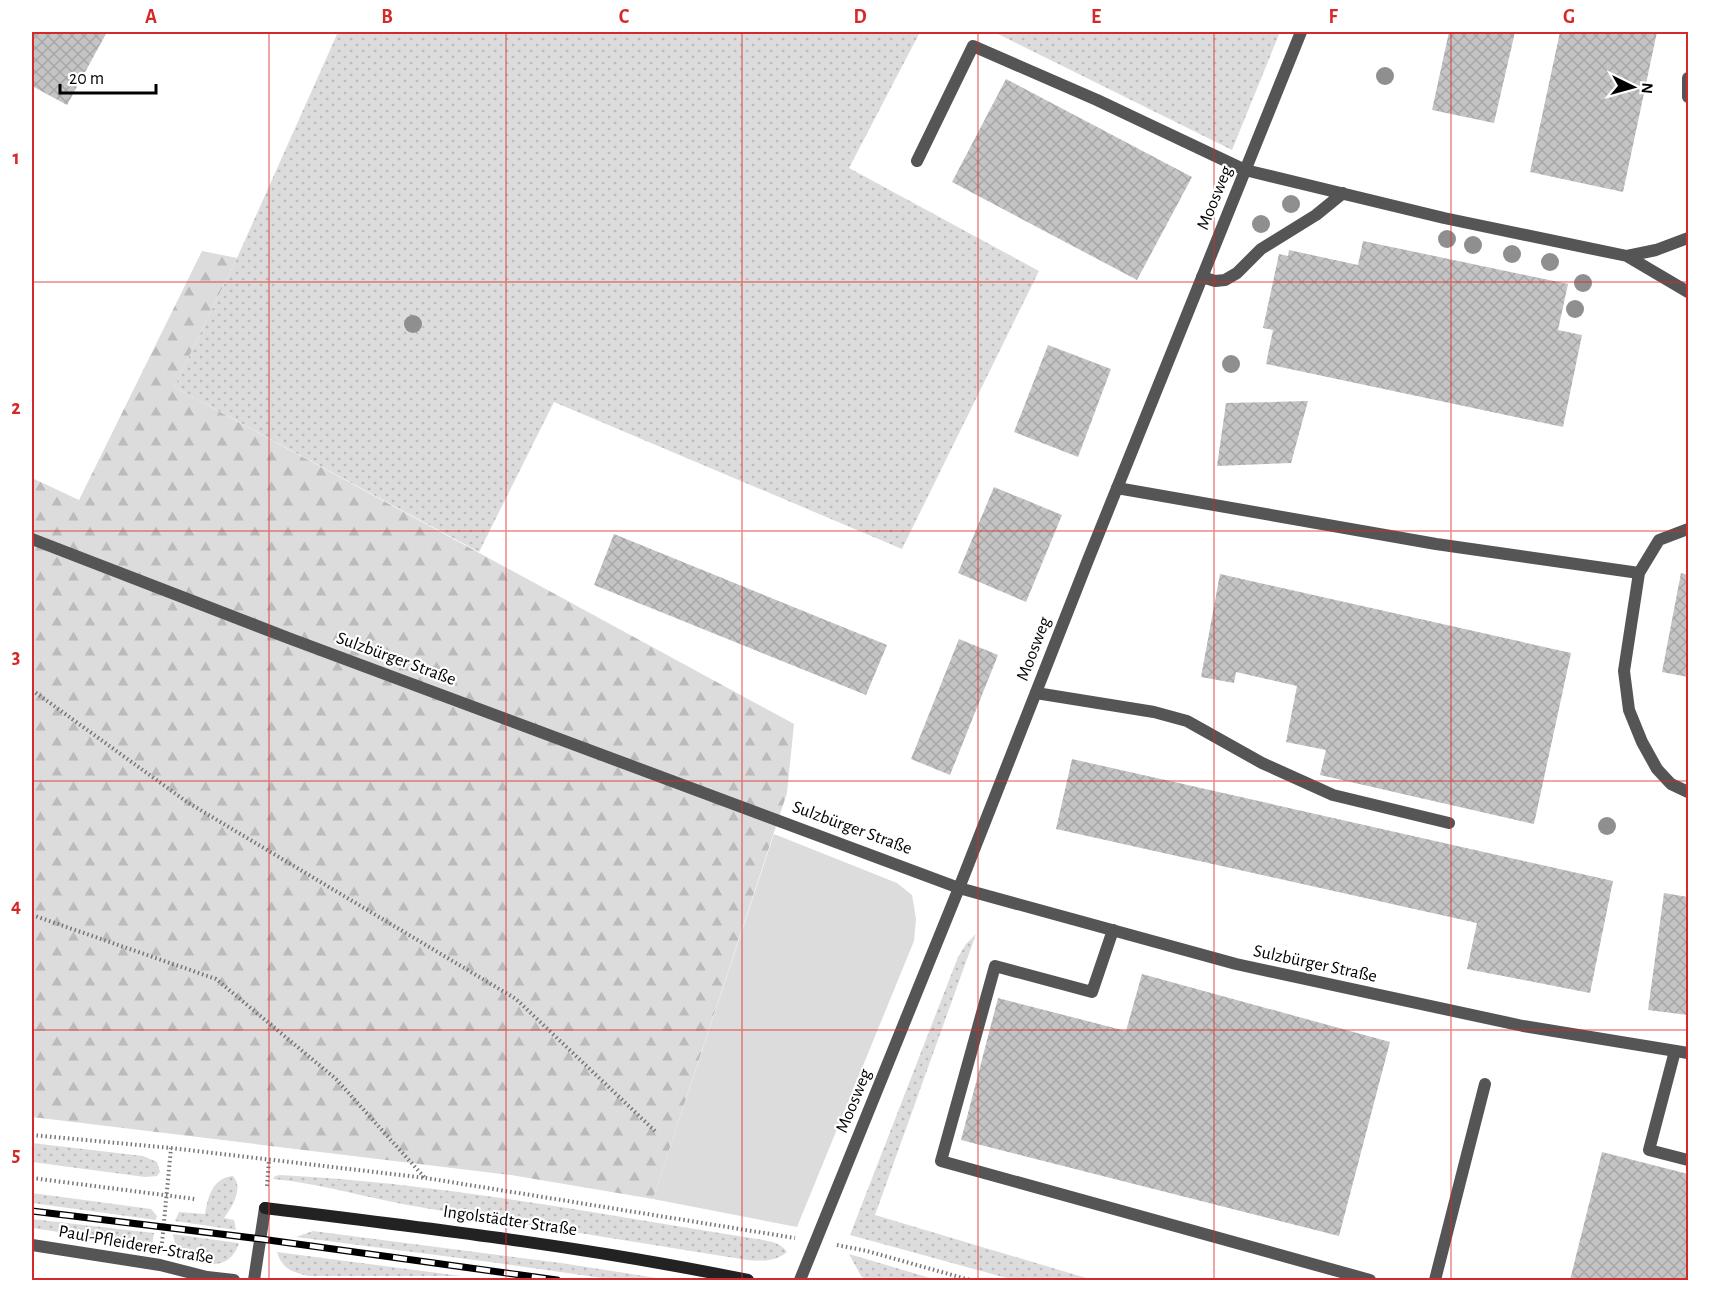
<svg xmlns="http://www.w3.org/2000/svg" width="1720" height="1312" font-family="'Alegreya Sans',sans-serif">
  <defs>
    <pattern id="grass-dots" width="8" height="8" patternUnits="userSpaceOnUse" patternTransform="scale(1.5)"><rect width="8" height="8" fill="#dcdcdc"/><path d="M2 2h.1M6 6h.1" fill="none" stroke="#bbb" stroke-width="1.8" stroke-linecap="round"/></pattern>
    <pattern id="forest-firs" width="22" height="20" patternUnits="userSpaceOnUse" patternTransform="scale(1.5)"><rect width="22" height="20" fill="#dcdcdc"/><path d="M5 1l3.5 6h-7zM16 11l3.5 6h-7z" fill="#bbb"/></pattern>
    <pattern id="building-cross-hatch" width="8" height="8" patternUnits="userSpaceOnUse" patternTransform="scale(1.5)"><rect width="8" height="8" fill="#c4c4c4"/><path d="M0 0l8 8M0 8l8-8" fill="none" stroke="#a7a7a7"/></pattern>
  </defs>
  <rect width="100%" height="100%" fill="#fff"/>
  <path fill="url(#grass-dots)" d="M338 32H920L849 168 1039 271 902 549 554 402 479 552 174 387 237 258Z
    M994 32H1280L1232 150Z
    M976 934 875 1215 1093 1280H1014L850 1235 958 957 966 944Z
    M32 1143 143 1156 157 1162 160 1172 157 1176 145 1177 32 1162Z
    M280 1175C440 1183 599 1214 757 1239 768 1241 780 1242 787 1252 775 1262 762 1261 747 1260L425 1208C374 1200 325 1184 273 1179L275 1176Z
    M233 1176C244 1188 232 1207 224 1218L234 1220 236 1230 175 1221 179 1212 205 1214C208 1197 212 1178 233 1176Z
    M32 1193 151 1209 157 1216 156 1220 32 1203Z
    M32 1219 154 1233 152 1246 32 1228Z
    M313 1231 561 1263 670 1280H616L490 1262 296 1237Z
    M173 1234 238 1243H239C229 1275 196 1265 176 1250Z
    M277 1252 461 1276H308C292 1272 282 1269 277 1252Z
    M849 1254 937 1280H867L861 1276Z"/>
  <path fill="url(#forest-firs)" d="M202 251 237 258 174 387 794 724 787 793 653 1199 511 1175 32 1117V478L79 500Z"/>
  <path fill="#dcdcdc" d="M774 834 897 883 912 895 916 919 914 941 797 1227 653 1199Z"/>
  <path fill="url(#building-cross-hatch)" d="M32 32H107L67 105 32 86Z
    M1449 32H1515L1494 123 1432 110Z
    M1560 32H1657L1623 192 1530 172Z
    M1006 79 1192 177 1137 280 952 182Z
    M1363 241 1568 284 1558 330 1582 335 1563 427 1266 364 1273 330 1263 328 1279 254 1288 256 1289 250 1358 265Z
    M1048 345 1111 369 1078 457 1014 432Z
    M1308 401 1291 463 1217 466 1226 403Z
    M994 487 1062 515 1026 602 958 573Z
    M614 534 887 645 866 695 594 585Z
    M1681 573 1688 575V677L1662 672Z
    M1220 574 1571 653 1534 824 1320 775 1326 750 1286 742 1297 686 1236 672 1234 683 1201 677Z
    M959 639 998 655 950 775 911 759Z
    M1072 759 1613 881 1590 993 1467 969 1477 923 1056 829Z
    M1664 893 1688 897V1015L1648 1010Z
    M1142 974 1390 1042 1339 1236 961 1140 998 998 1126 1031Z
    M1602 1152 1688 1174V1280H1570Z"/>
  <g fill="none" stroke-linecap="round" stroke-linejoin="round">
    <path stroke="#777" stroke-width="4" stroke-dasharray="1.5 3" stroke-linecap="butt" d="M32 690 187 802 516 999 655 1131
      M32 915 216 979 336 1079 425 1178
      M32 1135 171 1148 426 1178 795 1238
      M32 1178 195 1199
      M267 1186 269 1160
      M162 1243 171 1148
      M837 1245 867 1251 970 1280"/>
    <path stroke="#555" stroke-width="12" d="M1688 78V97
      M917 161 973 46 1097 100 1245 170 1444 218 1627 256 1656 250 1688 238
      M1627 256 1688 292
      M1202 277 1215 281 1225 280 1237 273 1261 249 1316 215 1343 193
      M1117 488 1436 544 1639 573
      M1688 529 1659 540 1639 573 1624 671 1629 710 1642 742 1657 769 1671 784 1688 792
      M1036 693 1154 712 1187 721 1262 763 1333 795 1449 823
      M1113 930 1092 992 995 966 941 1161 1370 1280
      M1675 1051 1649 1150 1688 1160
      M1435 1280 1485 1084"/>
    <path stroke="#555" stroke-width="12" d="M32 539 291 639 959 888 1236 964 1523 1026 1688 1053
      M32 1245 160 1265 207 1277 234 1280
      M254 1280 265 1208
      M800 1280 959 888 1088 560 1301 32"/>
    <path stroke="#222" stroke-width="12" d="M265 1208C427 1228 588 1247 748 1280"/>
    <defs>
      <path id="rail" d="M32 1211 261 1239 557 1280"/>
    </defs>
    <use href="#rail" stroke="#000" stroke-width="7"/>
    <use href="#rail" stroke="#fff" stroke-width="4.5" stroke-dasharray="14" stroke-linecap="butt"/>
  </g>
  <g fill="#8f8f8f">
    <circle cx="1385" cy="76" r="9"/>
    <circle cx="1291" cy="204" r="9"/>
    <circle cx="1261" cy="224" r="9"/>
    <circle cx="1447" cy="239" r="9"/>
    <circle cx="1473" cy="245" r="9"/>
    <circle cx="1512" cy="254" r="9"/>
    <circle cx="1550" cy="262" r="9"/>
    <circle cx="1583" cy="283" r="9"/>
    <circle cx="1575" cy="309" r="9"/>
    <circle cx="413" cy="324" r="9"/>
    <circle cx="1231" cy="364" r="9"/>
    <circle cx="1607" cy="826" r="9"/>
  </g>
  <path fill="none" stroke="#d62828" stroke-width="1.5" stroke-opacity="0.55" d="M269 32V1280M506 32V1280M742 32V1280M978 32V1280M1214 32V1280M1451 32V1280M32 282H1688M32 531H1688M32 781H1688M32 1030H1688"/>
  <g text-anchor="middle" dominant-baseline="central" stroke-width="4.5" stroke-linejoin="round" paint-order="stroke">
    <g font-size="18" fill="#000" stroke="#fff">
      <text transform="translate(1215 198) rotate(-68)">Moosweg</text>
      <text transform="translate(1034 649) rotate(-69)">Moosweg</text>
      <text transform="translate(396 659) rotate(20)">Sulzbürger Straße</text>
      <text transform="translate(852 828) rotate(20)">Sulzbürger Straße</text>
      <text transform="translate(1315 964) rotate(12)">Sulzbürger Straße</text>
      <text transform="translate(854 1101) rotate(-68)">Moosweg</text>
      <text transform="translate(510 1221) rotate(8)">Ingolstädter Straße</text>
      <text transform="translate(136 1245) rotate(10)">Paul-Pfleiderer-Straße</text>
    </g>
  </g>
  <rect width="1720" height="1312" fill="none" stroke="#ffffff" stroke-width="66"/>
  <g transform="translate(1633 87) rotate(95)" stroke="#ffffff" stroke-width="4.5" paint-order="stroke">
  <path d="M0-4.5L10 22L0 15L-10 22Z" fill="#000000"/>
  <text y="-9" font-size="16" font-weight="bold" text-anchor="middle" fill="#000000">N</text>
  </g>
  <path d="M60 84v9h96v-9" fill="none" stroke="#000000" stroke-width="3"/>
  <text x="69" y="84" font-size="18" fill="#000000" stroke="#ffffff" stroke-width="4.5" paint-order="stroke">20 m</text>
  <rect x="33" y="33" width="1654" height="1246" fill="none" stroke="#d62828" stroke-width="2"/>
  <g font-size="20" text-anchor="middle" font-weight="bold" fill="#d62828">
    <text x="151" y="23">A</text>
    <text x="387" y="23">B</text>
    <text x="624" y="23">C</text>
    <text x="860" y="23">D</text>
    <text x="1096" y="23">E</text>
    <text x="1333" y="23">F</text>
    <text x="1569" y="23">G</text>
    <text x="16" y="164">1</text>
    <text x="16" y="414">2</text>
    <text x="16" y="663">3</text>
    <text x="16" y="912">4</text>
    <text x="16" y="1161">5</text>
  </g>
</svg>
